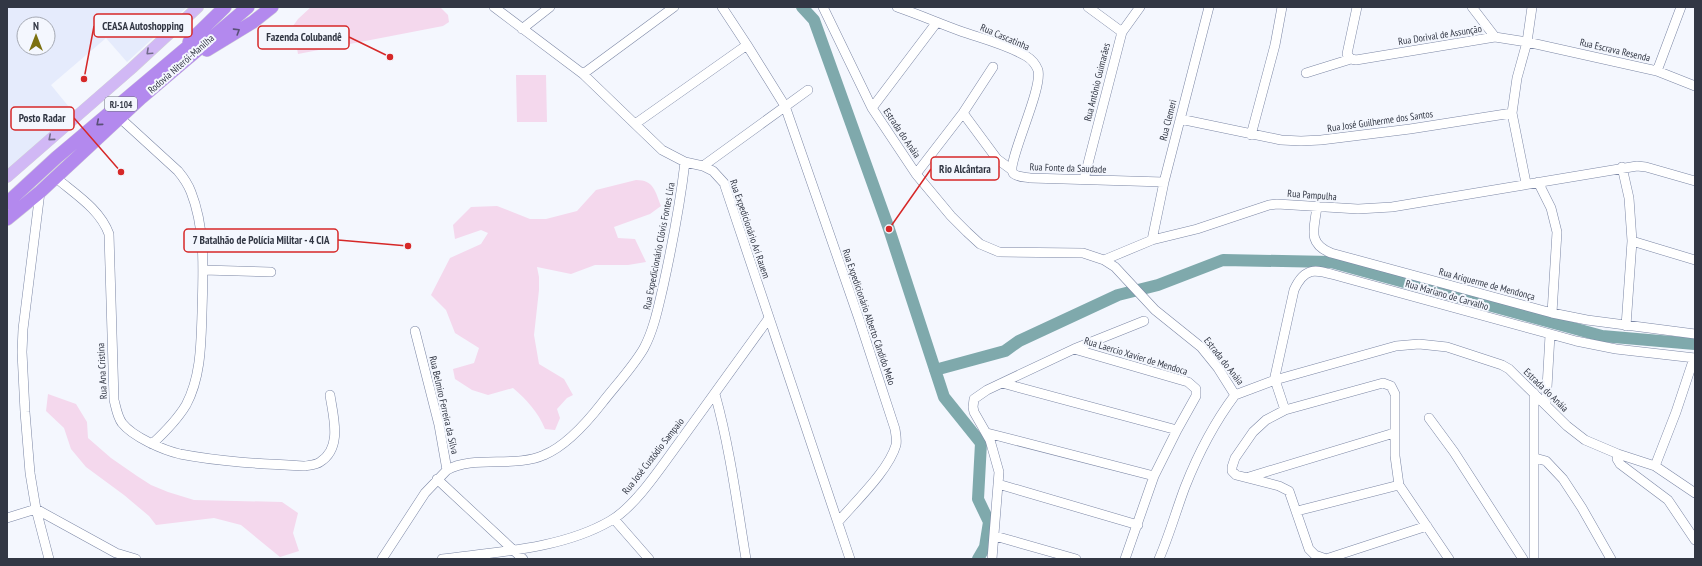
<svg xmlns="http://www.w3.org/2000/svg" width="1702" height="566" font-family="'PT Sans Narrow',sans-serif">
  <rect width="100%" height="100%" fill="#f4f7fe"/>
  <path fill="#e5ebfc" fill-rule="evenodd" d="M7 7H187L127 62 106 38 51 85 73 112 7 170ZM24 24H48V48H24Z"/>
  <path fill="#f4d8ed" d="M311 7H440L448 15 449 22 443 26 298 54 293 26 298 19Z
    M516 75H546L547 122H517Z
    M636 180C654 180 655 191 661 206L650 214 614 227 618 238 635 239 646 262 628 265H595L571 274 537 267 539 277V290L534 335 539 364 564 379 573 395 567 398 557 409 560 418 555 430 545 429C538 412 527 400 513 388L488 395 472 390 455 379 453 369 474 363 479 348 455 333 446 310 431 295 450 258 481 244 488 233 481 230 455 239 453 225 471 207 497 206 530 219H546L577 211 596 190Z
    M48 394 76 404 87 422 88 438 111 458 137 476 151 485 168 492 194 500 282 502 298 513 293 533 299 551 280 557 241 525 214 518 156 525 149 516 124 495 86 467 71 449 64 428 46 411Z"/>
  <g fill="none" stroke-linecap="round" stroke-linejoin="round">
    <path stroke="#7fa9ac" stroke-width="12" d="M802 7 814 20 889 229 944 397 981 443 978 499 989 522 985 547 978 559
      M935 370 1005 351 1019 341 1118 295 1158 285 1223 260 1331 262 1602 336 1695 344"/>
    <defs>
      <path id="minor" d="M494 7 583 74 662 150 685 162 703 166 713 171 724 183 850 559
        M722 7 747 45 785 106 859 319 895 429C896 435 897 440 896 445 889 470 855 502 838 522
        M823 7 872 108 916 174 951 216 967 232 980 244 999 252 1083 253 1104 260 1115 267 1155 310 1201 347 1218 368 1235 395
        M897 7C920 15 941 24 963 32 984 39 1007 45 1026 56 1031 59 1036 65 1038 70 1043 90 1006 163 1013 173 1016 177 1025 177 1030 178L1164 182
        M1357 7 1347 54 1351 59 1356 60 1495 37 1527 42 1657 71 1695 86
        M1472 7 1495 37
        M522 29 550 7
        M1122 32 1140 7
        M1657 71 1681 7
        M1306 73 1351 59
        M583 74 674 7
        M872 108 937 22
        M963 113 997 159 1012 170
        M120 118 178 171C183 177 188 184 191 192 206 230 203 272 202 313 201 344 201 377 186 405 177 420 165 432 152 444
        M1180 119 1281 140 1301 141 1321 140 1410 129 1512 113
        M635 124 747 45
        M1251 135 1275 45 1282 7
        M703 166 808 90
        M1622 167 1629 198 1632 241 1626 326
        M916 174 963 113 993 67
        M55 177C75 194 100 209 109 234L114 400C116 407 117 416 122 423 133 437 163 450 180 454 221 462 264 464 305 466 310 465 316 465 320 462 343 448 333 416 330 395
        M1084 179 1122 32 1088 7
        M1538 182 1551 208 1557 232 1552 313
        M1526 183 1512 113 1517 78 1527 42 1532 7
        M40 192 23 329 22 352 25 412 30 473 36 509 49 559
        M1317 206C1315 227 1306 243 1331 253L1552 313 1587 320 1695 334
        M1152 240 1164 182 1209 7
        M1632 241 1695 260
        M1104 260 1152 240 1197 229 1269 205 1277 204 1358 209 1392 207 1637 166 1646 167 1695 181
        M203 270 271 272
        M1074 349 1188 382 1196 389V396L1177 430 1154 476 1125 559
        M1275 380 1285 410
        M1274 381 1294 290C1306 263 1319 271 1342 277L1576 341 1616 349 1695 358
        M1002 383 1177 430
        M715 394C730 448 737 504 746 559
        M1235 395 1275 380 1396 346 1419 344 1447 347 1502 365 1509 369 1567 426 1585 440 1618 454 1655 466 1695 493
        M1546 405 1550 335
        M1429 418 1454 452 1523 559
        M987 433 1154 476
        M1618 454 1617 459 1620 464 1668 500 1695 540
        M1535 458 1546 461 1563 479 1582 508 1611 559
        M1655 466 1676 412 1694 358
        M447 470C473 455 516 468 544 455 566 446 588 421 602 403 616 385 633 367 644 348 654 329 658 308 663 287 672 246 680 205 685 162
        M1249 477 1394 433
        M437 479 523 559
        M998 484 1138 525
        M1297 511 1399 485
        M7 518 36 509 116 553 136 559
        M614 519 649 559
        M995 536 1076 559
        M382 559 425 493 447 470 439 425 415 331
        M442 559C496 552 562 549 610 521 635 507 661 467 678 444 708 402 739 360 769 318
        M992 559 999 472 990 440 974 412 973 407 974 399 987 390 1074 349 1144 321
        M1159 559C1169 536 1176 511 1185 487 1198 454 1214 423 1235 395
        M1326 559 1315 555 1309 549 1289 491 1279 486 1236 475 1232 471V467L1235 458 1253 432 1266 420 1285 410 1383 383 1391 386 1395 394V456L1399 485 1449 559
        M1326 559 1427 526
        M1534 559V393"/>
      <path id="major" d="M7 177 132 68 198 7"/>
      <path id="highway" d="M189 42 225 7
        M207 50 253 22 272 7
        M7 203 57 157 197 39
        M7 219 40 192 141 98 248 7"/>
    </defs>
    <use href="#minor" stroke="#7c87a5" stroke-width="10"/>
    <use href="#major" stroke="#d2d3d6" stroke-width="12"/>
    <use href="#highway" stroke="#d2d3d6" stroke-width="14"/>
    <use href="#minor" stroke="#fff" stroke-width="9"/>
    <use href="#major" stroke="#d1b8f5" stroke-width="11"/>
    <use href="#highway" stroke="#b389ee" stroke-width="13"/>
  </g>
  <defs><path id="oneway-chevron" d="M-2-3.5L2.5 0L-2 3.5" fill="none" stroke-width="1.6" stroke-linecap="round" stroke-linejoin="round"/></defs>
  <g stroke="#595077">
    <use href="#oneway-chevron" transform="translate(237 31) rotate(-32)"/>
    <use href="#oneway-chevron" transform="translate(99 123) rotate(140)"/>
  </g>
  <g stroke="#726b8b">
    <use href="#oneway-chevron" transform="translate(149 52) rotate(137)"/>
    <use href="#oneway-chevron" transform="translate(51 138) rotate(139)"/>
  </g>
  <g text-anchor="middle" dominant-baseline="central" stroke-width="4" stroke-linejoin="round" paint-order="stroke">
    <rect fill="#f4f7fe" stroke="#6c717c" stroke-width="1" x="105" y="97" width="32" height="14" rx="3"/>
    <g font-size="9" font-weight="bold" fill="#323744">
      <text x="121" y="104">RJ-104</text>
    </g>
    <g font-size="10" fill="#323744" stroke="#f4f7fe">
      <text transform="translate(1440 35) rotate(-9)">Rua Dorival de Assunção</text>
      <text transform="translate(1005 37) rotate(23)">Rua Cascatinha</text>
      <text transform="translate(1615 50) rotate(13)">Rua Escrava Resenda</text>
      <text transform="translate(181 64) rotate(-41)">Rodovia Niterói-Manilha</text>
      <text transform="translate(1097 82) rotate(-76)">Rua Antônio Guimarães</text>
      <text transform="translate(1168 120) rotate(-76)">Rua Clemeri</text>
      <text transform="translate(1380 121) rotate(-8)">Rua José Guilherme dos Santos</text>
      <text transform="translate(902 133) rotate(56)">Estrada do Anáia</text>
      <text transform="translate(1068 168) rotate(2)">Rua Fonte da Saudade</text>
      <text transform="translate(1312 195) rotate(4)">Rua Pampulha</text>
      <text transform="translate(750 229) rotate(71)">Rua Expedicionário Ari Rauem</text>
      <text transform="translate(659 246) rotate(-79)">Rua Expedicionário Clóvis Fontes Líra</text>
      <text transform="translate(1487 284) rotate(15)">Rua Ariquerme de Mendonça</text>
      <text transform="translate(1447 295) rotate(16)">Rua Mariano de Carvalho</text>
      <text transform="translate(869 317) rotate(71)">Rua Expedicionário Alberto Cândido Melo</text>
      <text transform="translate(1136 356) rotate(17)">Rua Laercio Xavier de Mendoca</text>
      <text transform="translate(1224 361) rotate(52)">Estrada do Anáia</text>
      <text transform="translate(102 371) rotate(-93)">Rua Ana Cristina</text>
      <text transform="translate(1546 390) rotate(44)">Estrada do Anáia</text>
      <text transform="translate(444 405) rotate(77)">Rua Belmiro Ferreira da Silva</text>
      <text transform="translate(653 456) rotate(-52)">Rua José Custódio Sampaio</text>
    </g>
  </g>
  <path fill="none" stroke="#d62828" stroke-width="1.5" d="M84 79L94 26M390 57L349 37M121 172L74 118M889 229L931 169M408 246L338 240"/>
  <g fill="#d62828" stroke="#f4f7fe" stroke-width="1.5">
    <circle cx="84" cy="79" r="4"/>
    <circle cx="390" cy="57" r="4"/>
    <circle cx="121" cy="172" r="4"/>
    <circle cx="889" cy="229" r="4"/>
    <circle cx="408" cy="246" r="4"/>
  </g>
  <g fill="#f4f7fe" stroke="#d62828" stroke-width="1.5">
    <rect x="94" y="14" width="98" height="23" rx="4"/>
    <rect x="258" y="26" width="91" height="23" rx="4"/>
    <rect x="11" y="107" width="63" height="23" rx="4"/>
    <rect x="931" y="157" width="68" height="23" rx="4"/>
    <rect x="184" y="229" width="154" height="23" rx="4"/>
  </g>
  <g font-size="11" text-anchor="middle" font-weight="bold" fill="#323744">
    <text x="143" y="30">CEASA Autoshopping</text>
    <text x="304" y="41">Fazenda Colubandê</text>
    <text x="42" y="122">Posto Radar</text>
    <text x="965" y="173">Rio Alcântara</text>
    <text x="261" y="244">7 Batalhão de Polícia Militar - 4 CIA</text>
  </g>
  <rect width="1702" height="566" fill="none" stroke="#323744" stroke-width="16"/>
  <g transform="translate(36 36)"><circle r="19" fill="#f4f7fe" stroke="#a6aab4"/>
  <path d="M0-3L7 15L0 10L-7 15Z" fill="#7c7111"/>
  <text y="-6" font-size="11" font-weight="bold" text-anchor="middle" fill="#323744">N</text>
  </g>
</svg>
